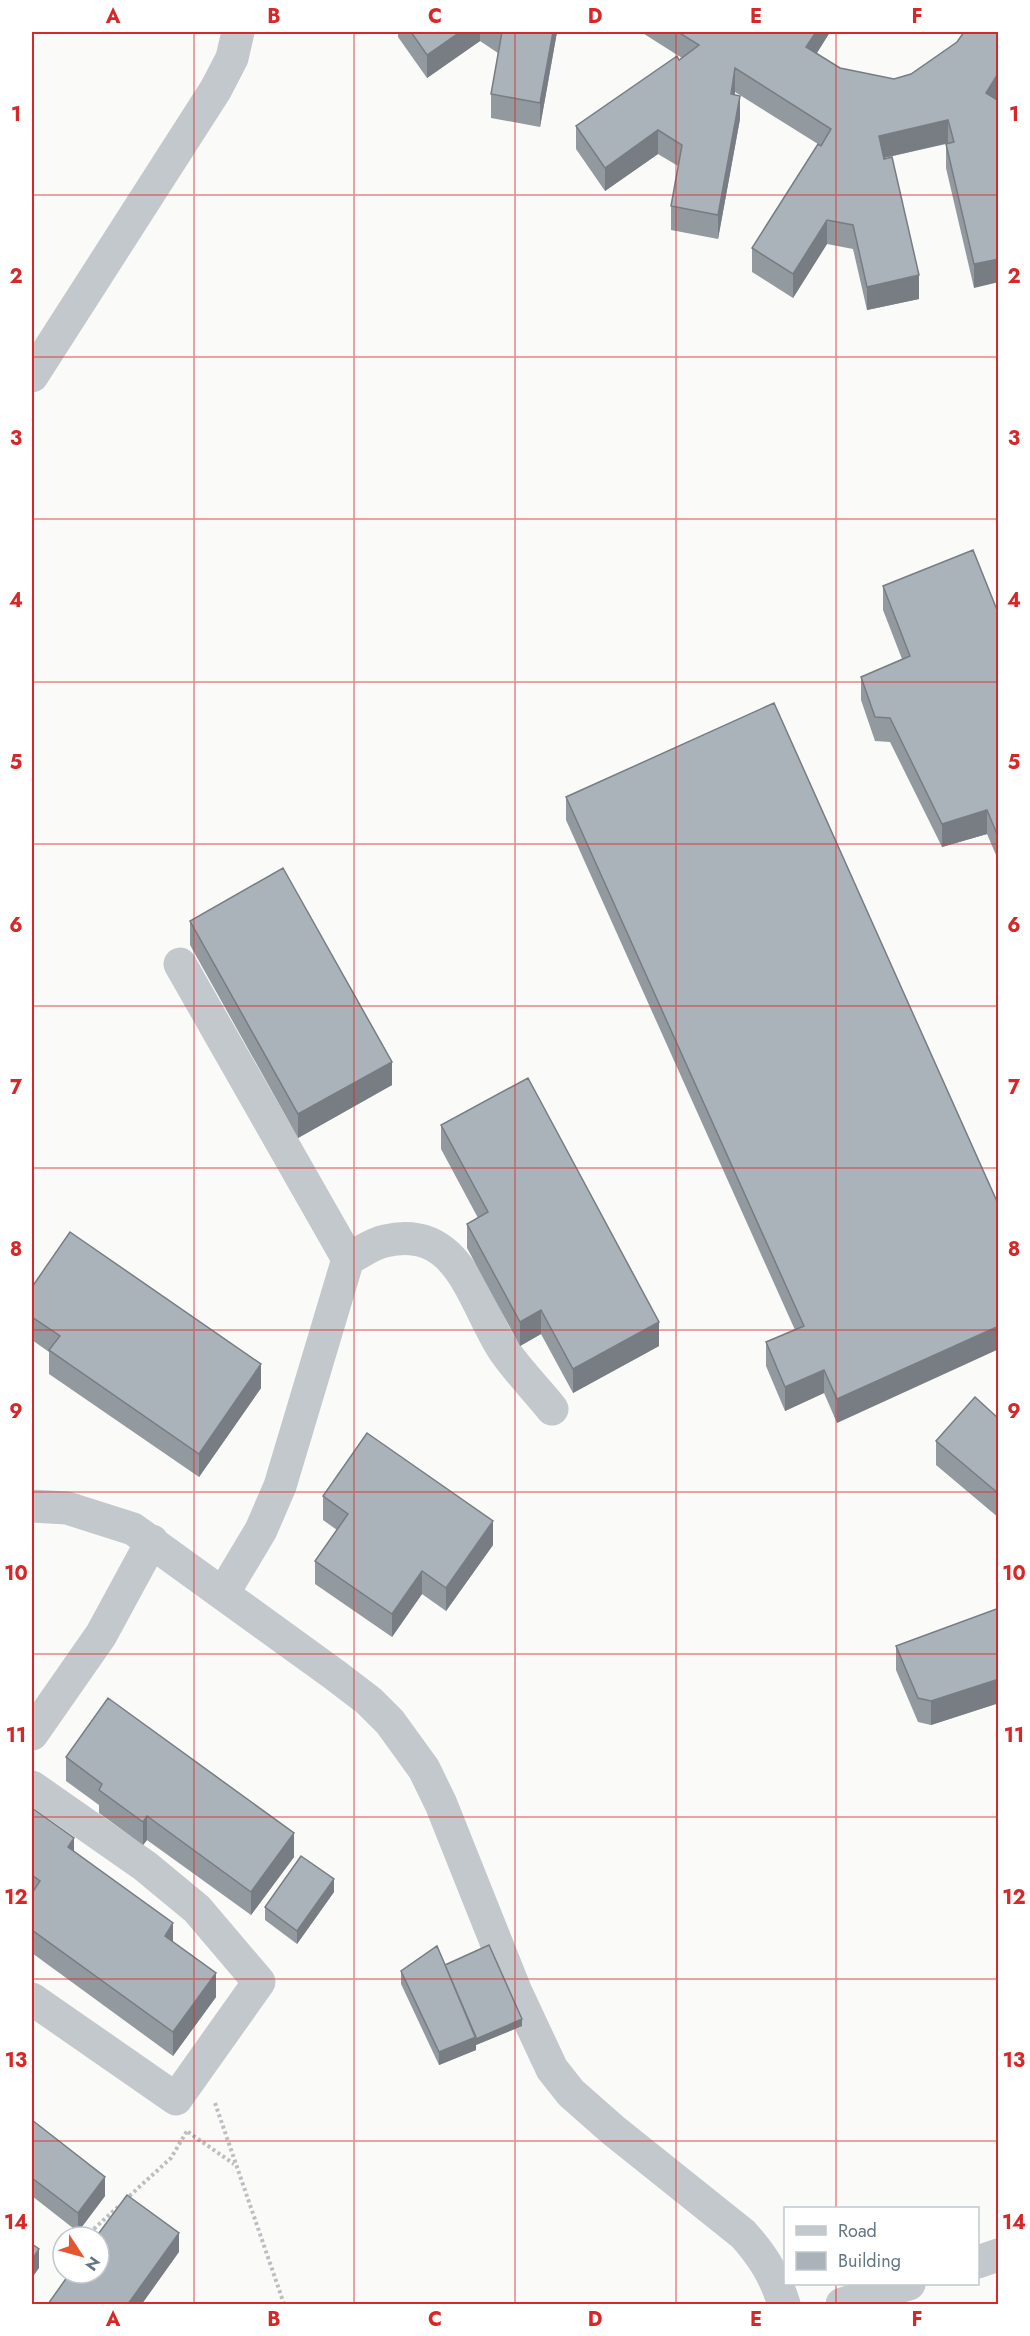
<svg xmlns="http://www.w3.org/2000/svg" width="1030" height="2336" font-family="Jost,sans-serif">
  <rect width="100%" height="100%" fill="#fafaf8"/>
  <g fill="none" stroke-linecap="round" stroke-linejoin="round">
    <path stroke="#bbbfc2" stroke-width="4" stroke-dasharray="3 3" stroke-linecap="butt" d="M215 2103 284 2304
      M188 2132 234 2164
      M125 2200 171 2158 187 2131
      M85 2237 120 2205"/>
    <path stroke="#c3c8cc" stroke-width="33" d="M32 376 216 89 232 58 238 32
      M180 964 348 1259
      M32 1506 67 1508 133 1529 335 1675 369 1701 390 1722 424 1769 441 1804 516 1992 552 2069 571 2093 613 2130 743 2234C763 2256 775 2276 784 2304
      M224 1592 261 1530 280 1486 348 1259C360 1253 373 1243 385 1241 461 1223 473 1305 505 1352 519 1372 537 1390 552 1409
      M32 1734 101 1635 152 1541
      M32 1787 145 1866 197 1909 259 1982 176 2099 32 1999
      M978 2262 998 2255
      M842 2304 909 2284"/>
  </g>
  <path fill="#929a9f" d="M398 32H557L540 127 491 118V94L498 53 480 41 427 78 398 37Z
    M641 32H830L817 53 840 68 894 79 911 74 999 32V96L996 99 974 288 946 168V144L884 158 919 299 867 310 853 249 827 244 793 298 752 272V248L818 144 735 92V95L740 119 718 239 671 230V206L678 166 658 154 605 191 576 149V126L682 58Z
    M883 586 999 615V862L987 834 942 847 890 742 875 741 861 700V677L902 659 883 610Z
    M566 797 999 1206 837 1423 824 1393 785 1411 766 1366V1342L795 1330 566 820Z
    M190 921 392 1085 298 1138 190 945Z
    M441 1125 659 1346 573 1393 541 1334 520 1346 467 1248V1224L478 1218 441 1149Z
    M32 1287 261 1388 199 1477 49 1374V1352L32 1340Z
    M999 1419V1518L936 1465V1441Z
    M323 1496 493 1545 446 1611 422 1594 392 1637 315 1584V1561L337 1530 323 1520Z
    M999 1608V1703L931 1725 918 1722 896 1670V1646Z
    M66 1757 294 1857 251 1915 147 1840 143 1845 99 1813V1805L66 1781Z
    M32 1808 74 1851 173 1942 216 1997 173 2056 32 1953Z
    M334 1892 297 1944 265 1920V1907Z
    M445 1965 522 2026 476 2045V2050L439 2065 401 1984V1971Z
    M32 2120 105 2196 78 2232 32 2196Z"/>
  <path fill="#777d82" d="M460 32H480V41L427 78V55Z
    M553 32H557L540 127V103Z
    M816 32H830L806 70V47Z
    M735 68V92L731 118V94Z
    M999 72V96L986 117V93Z
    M740 96V119L718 239V215Z
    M948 120V143L879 159V136Z
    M658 130V154L605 191V168Z
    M827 220V244L793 298V274Z
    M999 259V282L974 288V264Z
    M919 275V299L867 310V287Z
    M987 810V834L942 847V824Z
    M392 1062V1085L298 1138V1114Z
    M541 1310V1334L520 1346V1322Z
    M659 1322V1346L573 1393V1369Z
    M999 1326V1349L837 1423V1399Z
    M261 1364V1388L199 1477V1454Z
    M824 1370V1393L785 1411V1387Z
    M493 1521V1545L446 1611V1588Z
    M422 1571V1594L392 1637V1614Z
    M999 1679V1703L931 1725V1701Z
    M147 1816V1840L143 1845V1822Z
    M294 1833V1857L251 1915V1892Z
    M74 1838V1862L68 1847Z
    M334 1879V1892L297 1944V1931Z
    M173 1923V1947L165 1936Z
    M216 1973V1997L173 2056V2032Z
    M522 2019V2026L476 2045V2050L439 2065V2052Z
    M105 2177V2196L78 2232V2213Z
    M179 2233V2252L142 2304H128Z
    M39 2249V2268L32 2278V2260Z"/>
  <path fill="#aab3b9" stroke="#777d82" stroke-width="1.5" d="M411 32H460L427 55Z
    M501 32H553L540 103 491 94 502 32Z
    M678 32H816L806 47 840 68 894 79 911 74 957 42 964 32H999V72L986 93 999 101V259L974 264 946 144 954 142 948 120 879 136 884 159 892 157 919 275 867 287 853 225 827 220 793 274 752 248 818 144 821 146 831 129 735 68 731 94 740 96 718 215 671 206 682 145 658 130 605 168 576 126 677 56 679 60 699 45Z
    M973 550 999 615V839L987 810 942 824 890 718 875 717 861 677 910 656 883 586Z
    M774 703 999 1206V1326L837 1399 824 1370 785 1387 766 1342 804 1326 566 797Z
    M283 868 392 1062 298 1114 190 921Z
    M528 1078 659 1322 573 1369 541 1310 520 1322 467 1224 488 1212 441 1125Z
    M70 1232 261 1364 199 1454 49 1350 60 1336 32 1317V1287Z
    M975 1397 999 1419V1494L936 1441Z
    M367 1433 493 1521 446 1588 422 1571 392 1614 315 1561 348 1514 323 1496Z
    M999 1608V1679L931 1701 918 1698 896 1646Z
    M108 1698 294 1833 251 1892 147 1816 143 1822 99 1790 102 1784 66 1757Z
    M32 1808 74 1838 68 1847 173 1923 165 1936 216 1973 173 2032 32 1930V1893L40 1881 32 1875Z
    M301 1856 334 1879 297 1931 265 1907Z
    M489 1945 522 2019 476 2039 445 1965Z
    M437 1946 476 2037 439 2052 401 1971Z
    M32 2120 105 2177 78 2213 32 2178Z
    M127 2195 179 2233 128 2304H48L70 2273H99V2237H96Z
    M32 2244 39 2249 32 2260Z"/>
  <path fill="none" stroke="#d62828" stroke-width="1.5" stroke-opacity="0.55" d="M194 32V2304M354 32V2304M515 32V2304M676 32V2304M836 32V2208M32 195H998M32 357H998M32 519H998M32 682H998M32 844H998M32 1006H998M32 1168H998M32 1330H998M32 1492H998M32 1654H998M32 1817H998M32 1979H998M32 2141H998M836 2284V2304"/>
  <rect width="1030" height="2336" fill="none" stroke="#ffffff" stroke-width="66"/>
  <rect x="784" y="2207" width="195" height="78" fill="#ffffff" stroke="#c1c8cd" stroke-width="1.5"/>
  <rect x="796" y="2226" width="30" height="9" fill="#c3c8cc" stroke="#c1c8cd" stroke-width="1.5"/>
  <text x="838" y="2237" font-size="18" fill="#657683">Road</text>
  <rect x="796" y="2252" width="30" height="18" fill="#aab3b9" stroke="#c1c8cd" stroke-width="1.5"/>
  <text x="838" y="2267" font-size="18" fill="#657683">Building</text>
  <g transform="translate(81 2255) rotate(126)"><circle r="28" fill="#ffffff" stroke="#c1c8cd" stroke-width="1.5"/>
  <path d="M0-4.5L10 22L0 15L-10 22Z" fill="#e4572e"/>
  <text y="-9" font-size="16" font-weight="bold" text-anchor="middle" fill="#657683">N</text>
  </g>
  <rect x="33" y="33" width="964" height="2270" fill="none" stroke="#d62828" stroke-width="2"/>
  <g font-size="20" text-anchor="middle" font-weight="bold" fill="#d62828">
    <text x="113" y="23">A</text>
    <text x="274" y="23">B</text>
    <text x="435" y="23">C</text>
    <text x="595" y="23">D</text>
    <text x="756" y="23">E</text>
    <text x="917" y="23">F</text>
    <text x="16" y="121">1</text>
    <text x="1014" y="121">1</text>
    <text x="16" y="283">2</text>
    <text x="1014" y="283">2</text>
    <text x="16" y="445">3</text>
    <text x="1014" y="445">3</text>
    <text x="16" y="607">4</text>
    <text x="1014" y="607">4</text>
    <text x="16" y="769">5</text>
    <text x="1014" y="769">5</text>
    <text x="16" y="932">6</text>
    <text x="1014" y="932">6</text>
    <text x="16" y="1094">7</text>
    <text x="1014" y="1094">7</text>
    <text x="16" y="1256">8</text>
    <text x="1014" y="1256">8</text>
    <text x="16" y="1418">9</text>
    <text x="1014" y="1418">9</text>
    <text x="16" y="1580">10</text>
    <text x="1014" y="1580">10</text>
    <text x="16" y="1742">11</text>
    <text x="1014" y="1742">11</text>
    <text x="16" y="1904">12</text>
    <text x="1014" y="1904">12</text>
    <text x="16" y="2067">13</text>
    <text x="1014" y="2067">13</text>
    <text x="16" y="2229">14</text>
    <text x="1014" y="2229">14</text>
    <text x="113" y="2326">A</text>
    <text x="274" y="2326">B</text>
    <text x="435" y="2326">C</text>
    <text x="595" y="2326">D</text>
    <text x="756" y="2326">E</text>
    <text x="917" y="2326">F</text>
  </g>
</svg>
